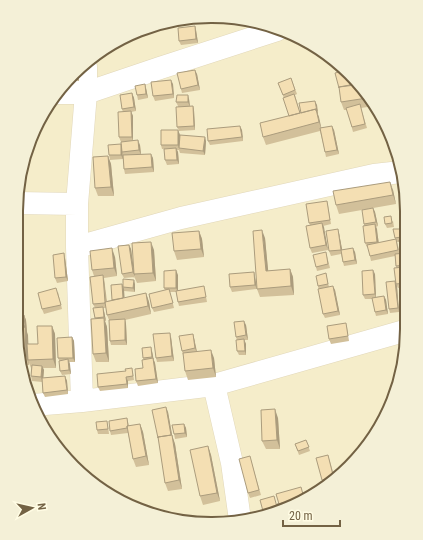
<svg xmlns="http://www.w3.org/2000/svg" width="423" height="540" font-family="'Roboto Condensed',sans-serif">
  <rect width="100%" height="100%" fill="#fdfadc"/>
  <path fill="#f5edca" d="M186 18 262 23 330 56 381 114 397 149 407 198 403 366 374 437 309 498 262 517 212 524 161 517 114 498 73 467 42 426 23 379 16 199 26 148 57 92 114 42Z"/>
  <g fill="none" stroke-linecap="round" stroke-linejoin="round">
    <defs>
      <path id="minor" d="M56 93H86L160 68 277 30
        M17 203 77 204
        M77 247 181 218 374 175 401 172
        M214 385 232 463 240 520
        M82 401 77 247V204L86 93V67
        M33 405 82 401 214 385 404 331"/>
    </defs>
    <use href="#minor" stroke="#e1d7b9" stroke-width="23"/>
    <use href="#minor" stroke="#fff" stroke-width="22"/>
  </g>
  <path fill="#d2c09a" fill-rule="evenodd" d="M195 26 196 30 198 43 181 45 179 41Z
    M343 71 348 77 350 85H355L374 106 361 108 367 128 353 132 347 110H344L341 102Z
    M79 72V81L70 80Z
    M197 74 200 90 182 93 181 89Z
    M291 78 297 94 295 95 300 113 317 105 318 115 321 128 334 130 339 154 326 157 325 152 320 131 266 145 263 137 289 116 284 98 278 83Z
    M145 84 146 88 148 98 138 100 137 95Z
    M173 84 174 98 155 101 153 96Z
    M132 93 134 98 136 111 131 112 133 116V141L121 142 119 137 123 112 122 109Z
    M189 99 190 106H193L194 110 195 130 179 131 177 127 178 106 176 102Z
    M381 114 390 134 383 135 380 127Z
    M178 130 180 135 206 141 205 155 180 153 179 150H177L178 152 179 164 167 165 165 160 164 149H162L161 145Z
    M242 130 243 141 210 145 208 141Z
    M140 145 141 154 153 158 154 172 125 174 124 169 123 159 110 160 109 155 122 148Z
    M108 156 111 164 114 196H98L95 188Z
    M393 190 396 204 339 214 336 205Z
    M327 201 328 205 331 224 323 226 328 250 312 253 310 248V225L309 223Z
    M373 208 375 212 378 226 376 227 379 243 395 239V238L400 229 402 233 403 240 406 239 405 287 398 288 396 284V268L395 256 371 261 368 247H367L365 243 364 224ZM397 242H400L403 253H400Z
    M393 221 394 227 387 228 385 224Z
    M199 231 202 239 204 257 177 260 174 251Z
    M339 233 342 250 355 252 357 264 344 266 341 254 331 256 329 251Z
    M18 235 22 239V257H18Z
    M265 238 268 271 290 269 293 277 294 295 260 297 257 289Z
    M129 245 131 249 134 270 154 250 156 281 137 283 134 276 135 277 124 278 122 274Z
    M327 256 330 268 317 271 316 267Z
    M115 257 117 276 104 278 107 301 112 300 123 286 135 284V292L124 291V289V298L146 293 149 302 151 314 125 320 126 324 127 345H111L110 341 109 320 107 315 106 308H103L104 311 106 321H105L107 327 109 362H96L93 354 95 319 93 308H95L93 304 94 276 92 270Z
    M65 258 68 281 57 283 55 278Z
    M254 272 255 277 257 289 232 292 230 287Z
    M326 273 329 287 335 290 340 315 325 318 323 314 318 286Z
    M375 274 376 297 384 296 386 300 388 314 376 316 375 312 373 299H365L363 295Z
    M178 275V290L205 291 207 302 179 306 178 302 176 292H170L174 308 154 312 152 308 165 290 164 288Z
    M395 281 397 286 399 312 390 313 389 309Z
    M58 292 62 309 44 314 42 309Z
    M24 315 26 320 28 344H38L52 326 55 334 56 368H43L44 370 43 378 65 376 67 381 68 394 45 397 43 393 42 382 32 381 31 376V368L29 363V365H22L20 316Z
    M246 325 248 340H244L246 344V355H239L237 351V340L236 337Z
    M347 327 349 341 331 344 329 339Z
    M193 334 194 338 197 351 214 358 216 377 188 380 185 371 184 355H183L182 351Z
    M72 337 74 341 75 362H69L71 374 62 375 60 371 59 360 58 358Z
    M171 337 174 361 157 362 156 358Z
    M151 347 152 351 153 358 155 363 158 383 138 386 136 381 143 368 144 360 143 358Z
    M133 373 134 380 128 381V388L100 391 98 387Z
    M168 412 172 435 175 444 182 489 168 491 165 483 159 441 158 438Z
    M127 418 129 426 140 424 143 432 149 465 136 467 133 459 128 433 111 435 110 431Z
    M278 418 280 449H266L262 441Z
    M184 424 186 428 187 437 175 439 174 434Z
    M108 426 109 434H98L97 430Z
    M306 440 310 451 299 455 295 444Z
    M208 446 211 455 220 501 203 505 200 496Z
    M328 455 334 475 323 484 322 480Z
    M251 460 261 495 250 498 248 493Z
    M303 492 305 499 308 498 272 513 265 515 263 511 279 504Z"/>
  <path fill="#ab9c7d" d="M195 26 196 30 198 43 196 39Z
    M195 70 197 74 200 90 198 85Z
    M79 72V81L77 76V74Z
    M171 80 173 84 174 98 173 94Z
    M145 84 146 88 148 98 146 94Z
    M132 93 134 98 136 111 134 107Z
    M188 95 189 99 190 107 188 102Z
    M315 101 317 105 318 115 317 111Z
    M193 106 194 110 195 130 194 126Z
    M316 109 319 117 322 131 319 122Z
    M131 111 133 116V141L132 137Z
    M240 126 242 130 243 141 242 137Z
    M332 126 334 130 339 154 337 150Z
    M178 130 180 135 179 148 178 145Z
    M205 137 206 141 205 155 203 151Z
    M138 140 140 145 141 155 139 150Z
    M121 144 122 149 123 159 121 155Z
    M176 148 178 152 179 164 177 160Z
    M151 154 153 158 154 172 152 167Z
    M108 156 111 164 114 196 111 187Z
    M390 182 393 190 396 204 393 195Z
    M373 208 375 212 378 226 376 222Z
    M322 223 324 227 328 250 326 245Z
    M375 224 377 229 379 246 377 242Z
    M338 229 339 233 343 254 341 250Z
    M400 229 402 233 403 242 401 237Z
    M262 230 265 238 269 279 266 271Z
    M199 231 202 239 204 257 201 249Z
    M21 235 22 239V257L21 253Z
    M151 242 154 250 156 281 153 273Z
    M129 245 131 249 135 277 133 272Z
    M112 248 115 257 117 276 114 268Z
    M353 248 355 252 357 264 355 260Z
    M64 253 65 258 68 281 66 277Z
    M290 269 293 277 294 295 291 286Z
    M176 270 178 275V292L176 288Z
    M373 270 375 274 376 299 375 294Z
    M254 272 255 277 257 289 255 285Z
    M103 275 104 280 107 307 106 303Z
    M134 280 135 284V292L133 288Z
    M395 281 397 286 399 312 398 308Z
    M122 284 124 289 125 304 123 300Z
    M333 286 335 290 340 315 338 311Z
    M146 293 149 302 151 314 148 306Z
    M384 296 386 300 388 314 386 310Z
    M103 307 104 311 106 321 104 317Z
    M24 315 26 320 27 332 25 327Z
    M104 318 107 327 109 362 106 353Z
    M125 319 126 324 127 345 125 340Z
    M244 321 246 325 248 340 246 335Z
    M25 326 28 335 29 360H28L29 365 26 356Z
    M52 326 55 334 56 368 53 359Z
    M170 333 171 337 174 361 172 356Z
    M193 334 194 338 197 353 195 348Z
    M72 337 74 341 75 362 73 358Z
    M244 339 246 344V355L245 351Z
    M151 347 152 351 154 361 152 357Z
    M211 350 214 358 216 377 213 368Z
    M153 358 155 363 158 383 156 379Z
    M68 359 70 364 71 374 69 370Z
    M42 366 44 370 43 382 41 377Z
    M65 376 67 381 68 394 67 390Z
    M126 377 128 381V388L127 384Z
    M166 407 168 412 173 440 171 435Z
    M275 409 278 418 280 449 277 440Z
    M140 424 143 432 149 465 146 456Z
    M184 424 186 428 187 437 185 433Z
    M172 435 175 444 182 489 179 480Z
    M208 446 211 455 220 501 217 493Z"/>
  <path fill="#f4dfb3" stroke="#ab9c7d" d="M195 26 196 39 179 41 178 28Z
    M195 70 198 85 181 89 177 73Z
    M343 71 348 76 350 85 339 87V88L335 73Z
    M291 78 295 90 283 95 278 83Z
    M171 80 173 94 153 96 151 82Z
    M145 84 146 94 137 95 135 86Z
    M355 85 367 98 341 102 339 87Z
    M132 93 134 107 122 109 120 95Z
    M294 94 300 113 289 116 283 98Z
    M177 95H188V102H176Z
    M315 101 317 111H316V109L301 113 299 103Z
    M360 104 365 124 352 127 346 108Z
    M193 106 194 126 177 127 176 107Z
    M376 108 381 114 386 125 380 127Z
    M316 109 319 122 263 137 260 123Z
    M131 111 132 137H119L118 112Z
    M240 126 242 137 208 141 207 129Z
    M332 126 337 150 325 152 320 128Z
    M161 130H178V145H161Z
    M180 135 205 137 203 151 179 148Z
    M138 140 139 150 122 152 121 142Z
    M121 144V155H109L108 145Z
    M176 148 177 160H165L164 149Z
    M151 154 152 167 124 169 123 155Z
    M108 156 111 187 95 188 93 157Z
    M390 182 393 195 336 205 333 191Z
    M327 201 330 220 309 223 306 204Z
    M373 208 376 222 364 224 362 210Z
    M391 216 392 223 385 224 384 217Z
    M322 223 326 245 310 248 306 226Z
    M375 224 377 242 365 243 363 226Z
    M338 229 341 250 329 251 326 231Z
    M393 229H400L401 237 395 238Z
    M262 230 266 271 290 269 291 286 257 289 253 231Z
    M199 231 201 249 174 251 172 233Z
    M18 235H21V253H18Z
    M396 239 398 250 370 256 367 245Z
    M406 239V249L401 250 399 240Z
    M151 242 153 273 134 274 132 243Z
    M129 245 133 272 122 274 118 246Z
    M112 248 114 268 92 270 90 251Z
    M353 248 355 260 343 262 341 250Z
    M326 252 328 264 316 267 313 255Z
    M64 253 66 277 55 278 53 255Z
    M406 253 405 265 396 266 395 254Z
    M404 267 405 274V283L396 284 394 268Z
    M176 270V288H164V271Z
    M373 270 375 294 363 295 362 271Z
    M254 272 255 285 230 287 229 274Z
    M326 273 328 284 318 286 316 276Z
    M103 275 105 302V303L93 304 90 277Z
    M123 279 134 280 133 288 123 287Z
    M395 281 398 308 389 309 386 282Z
    M122 284 123 298 112 300 111 285Z
    M204 286 206 297 178 302 176 291Z
    M333 286 338 311 323 314 318 289Z
    M56 288 61 305 42 309 38 293Z
    M169 289 173 303 152 308 149 294Z
    M146 293 148 306 107 315 105 302Z
    M384 296 386 310 375 312 372 298Z
    M103 307 104 317 95 318 93 308Z
    M24 315 25 327V328V326H21L20 316Z
    M104 318 106 353 93 354 91 319Z
    M125 319V340L110 341 109 320Z
    M244 321 246 335 236 337 234 322Z
    M346 323 348 336 329 339 327 326Z
    M21 326H25L26 356H22Z
    M37 326H52L53 359 28 360 27 344H38Z
    M170 333 172 356 156 358 153 334Z
    M193 334 195 348 182 351 179 336Z
    M72 337 73 358H58L57 338Z
    M244 339 245 351H237L236 340Z
    M151 347 152 357 143 358 142 348Z
    M211 350 213 368 185 371 183 353Z
    M153 358 156 379 136 381 135 369 143 368 142 360Z
    M68 359 69 370 60 371 59 361Z
    M32 365 42 366 41 377 31 376Z
    M132 368 133 376 126 377 127 384 98 387 97 374 126 371 125 369Z
    M65 376 67 390 43 393 42 378Z
    M166 407 171 435 158 437V438L152 410Z
    M275 409 277 440 262 441 261 410Z
    M127 418 128 426H127V428L110 431 109 421Z
    M107 421 108 429 97 430 96 422Z
    M140 424 146 456 133 459 127 426Z
    M184 424 185 433 174 434 172 425Z
    M172 435 179 480 165 483 158 437Z
    M306 440 309 447 298 451 295 444Z
    M208 446 217 493 200 496 190 450Z
    M328 455 333 475 330 478 322 480 316 458Z
    M250 456 259 490 248 493 239 459Z
    M301 487 304 498 279 504 276 494Z
    M274 496 277 507 263 511 260 500Z
    M308 498 278 511 277 504Z"/>
  <path d="M0 0H423V540H0ZM211 23H212A188 188 0 0 1 400 211V329A188 188 0 0 1 212 517H211A188 188 0 0 1 23 329V211A188 188 0 0 1 211 23Z" fill="#f4f0d7" fill-rule="evenodd"/>
  <path fill="none" stroke="#736244" stroke-width="2" d="M211 23H212A188 188 0 0 1 400 211V329A188 188 0 0 1 212 517H211A188 188 0 0 1 23 329V211A188 188 0 0 1 211 23Z"/>
  <g transform="translate(32 508) rotate(82)" stroke="#fffce4" stroke-width="3" paint-order="stroke">
  <path d="M0-3L7 15L0 10L-7 15Z" fill="#736244"/>
  <text y="-6" font-size="11" font-weight="bold" text-anchor="middle" fill="#736244">N</text>
  </g>
  <path d="M283 520v6h57v-6" fill="none" stroke="#736244" stroke-width="2"/>
  <text x="289" y="520" font-size="12" fill="#736244" stroke="#fffce4" stroke-width="3" paint-order="stroke">20 m</text>
</svg>
